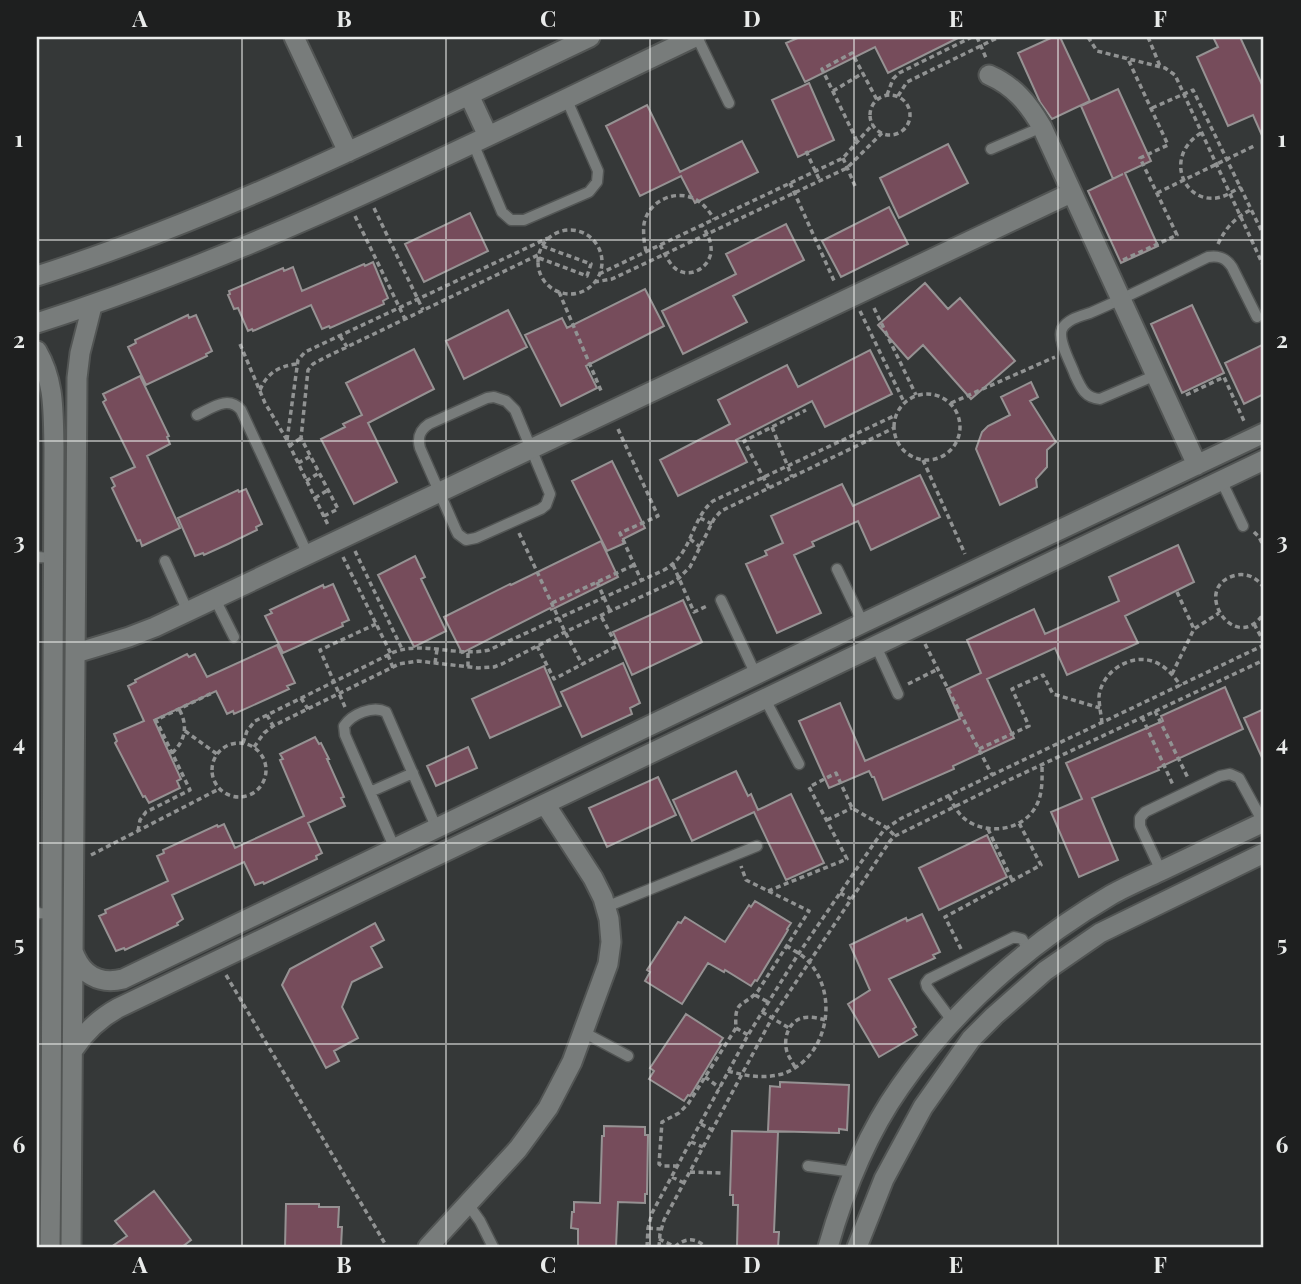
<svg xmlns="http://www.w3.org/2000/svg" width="1301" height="1284" font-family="'Playfair Display',serif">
  <rect width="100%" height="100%" fill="#353838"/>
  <path fill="#764c5b" stroke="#969293" stroke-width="2" d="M800 37H960L888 73 875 47 805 82 786 43Z
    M1053 37H1060L1090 101 1052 119 1040 102 1018 53Z
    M1213 37H1240L1264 89V140L1253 115 1228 126 1197 57 1218 47Z
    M809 83 834 140 798 157 772 100Z
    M1118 89 1151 161 1125 173 1158 246 1121 263 1088 191 1123 174 1113 179 1081 106Z
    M647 105 680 172 742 141 758 172 695 203 681 176 640 196 606 126Z
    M948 144 968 183 899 218 880 178Z
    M889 207 908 244 841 277 822 241Z
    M470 213 488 251 424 282 405 244Z
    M786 224 804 260 733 296 747 322 683 354 662 311 736 274 726 254Z
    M373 262 388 298 383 301 384 304 330 328 329 326 322 329 311 305 253 331 252 329 248 331 238 308 234 309 228 295 230 294 229 291 283 268 284 271 293 267 302 291 364 264 365 266Z
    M925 283 948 309 960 298 1015 361 971 399 923 345 908 359 878 325Z
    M645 289 664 326 586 366 597 388 561 406 525 335 562 318 567 328Z
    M1192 305 1224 373 1182 393 1151 324Z
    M508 310 527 347 464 379 446 341Z
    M188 315 189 318 196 315 212 351 206 354 207 356 146 385 128 347 136 343 135 340Z
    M1264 344V394L1244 404 1225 363Z
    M414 349 434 389 368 423 397 482 354 504 321 439 345 427 343 424 362 415 346 383Z
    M870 350 892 394 825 427 812 401 736 440 747 462 678 496 660 460 730 424 718 400 787 365 798 387Z
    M140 376 169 436 167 437 170 444 147 456 180 528 142 546 140 540 137 541 112 488 115 486 111 478 135 467 103 402 106 400 103 394Z
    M1031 382 1038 397 1030 401 1056 442 1047 450V467L1036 479 1037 487 1000 505 976 449 982 432 988 426 1010 415 1001 397Z
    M612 461 645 528 623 539 625 543 607 551 572 481Z
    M920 475 940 517 871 550 858 521 812 542 814 546 794 555 821 613 777 633 746 564 767 555 765 551 783 543 771 516 842 484 853 506Z
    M246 489 262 524 256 527 257 530 228 544 204 555 203 553 195 556 178 518 238 490 239 492Z
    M601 541 618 577 551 610 550 608 462 653 444 617 510 584 511 585Z
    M1178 545 1194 582 1125 616 1138 643 1067 675 1055 648 987 679 1014 738 953 766 954 769 883 800 874 777H872L869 771 829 788 799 721 840 703 865 761 960 719 947 689 981 673 967 640 1034 609 1045 634 1119 601 1109 577Z
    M415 556 425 577 421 579 446 631 414 647 378 575Z
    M333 584 349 620 342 623 343 626 283 653 265 616 272 613 270 610 323 585 324 588Z
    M683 600 702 642 632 675 613 632Z
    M277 645 295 683 287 686 289 689 234 714 233 711 227 714 216 691 154 720 181 779 177 781 180 788 149 803 145 796 143 797 115 743 117 741 114 734 144 721 128 686 136 682 135 680 187 654 189 657 195 654 207 677Z
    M623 663 640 703 630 708 632 714 582 737 561 692Z
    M544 666 561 706 490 738 472 699Z
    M1225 687 1243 729 1158 768 1159 770 1092 798 1118 860 1079 877 1051 812 1082 799 1066 763 1163 721 1161 716Z
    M1264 709V762L1244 718Z
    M315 737 319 744 321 743 329 759H327L344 797 341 798 345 806 308 823 322 853 316 856 317 859 264 884 263 882 255 885 244 862 172 895 183 919 177 923 178 925 125 950 124 948 116 951 99 916 106 913 105 910 168 881 157 856 164 853 163 850 217 825 218 827 224 824 235 848 304 816 280 760 283 759 280 754Z
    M468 747 477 768 436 786 427 766Z
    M736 771 748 796 751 794 758 810 791 794 824 863 786 880 754 812 692 841 673 800Z
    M658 777 676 815 607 847 589 808Z
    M987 835 1007 877 939 910 919 868Z
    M755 901 791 923 787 929 788 930 757 981 755 980 751 986 725 970 724 972 708 963 682 1004 645 981 650 972 647 970 678 922 681 923 685 917 725 942 749 905 751 907Z
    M922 914 940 952 933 955 935 958 889 979 916 1027 913 1029 917 1035 879 1057 848 1004 870 990 850 945 906 918 907 921Z
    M375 923 384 940 371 947 382 967 352 982 342 1007 358 1038 334 1051 339 1061 326 1068 282 985 290 969Z
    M686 1014 723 1038 719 1044 721 1045 690 1096 688 1095 684 1101 649 1079 654 1071 650 1068Z
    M780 1082 849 1085 847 1130 839 1129V1133L768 1131 770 1086 780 1087Z
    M604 1126 645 1127V1135H648L647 1194H645V1203L618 1202 616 1247H578V1229L571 1228 572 1212H574V1202L600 1203 602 1136H604Z
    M732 1131 778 1132 774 1232H779L778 1247H737L738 1205H733V1195H730Z
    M154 1191 191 1240 182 1247H111L127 1236 115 1221Z
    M286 1204H319V1207H339L338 1227H342L341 1247H285Z"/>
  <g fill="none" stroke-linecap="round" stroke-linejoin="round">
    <defs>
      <path id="service" d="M697 37 729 103
        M473 143 502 212 511 220H524L589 192 597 182 598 171 566 98
        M991 149 1042 127
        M1156 375 1100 399C1085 398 1081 388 1075 375 1071 363 1057 340 1062 329 1067 319 1081 316 1090 313 1130 296 1169 276 1208 257 1219 255 1226 258 1232 267L1257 317
        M494 397 506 401 515 410 550 494 546 505 541 509 476 538 466 540 458 534 456 530 420 448C417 437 420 430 429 424L487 398Z
        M197 415C212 408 228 395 241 410L308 555
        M1221 480 1243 526
        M37 557 54 558
        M165 561 188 612
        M837 569 863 623
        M215 599 234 637
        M721 600 756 675
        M876 646 898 694
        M765 699 799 764
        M370 792 413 773
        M395 849 345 735 344 726C352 714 373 705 386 712L437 829
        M1161 871 1140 826V818L1145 812 1220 776 1230 774 1239 778 1263 822
        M606 907 757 846
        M37 913 52 914
        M953 1022 927 987 926 983 929 979 1014 937 1022 939 1029 951
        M583 1032 628 1056
        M808 1166 854 1172
        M468 1204 480 1221 493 1247"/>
      <path id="minor" d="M294 37 348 152
        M989 75C1014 86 1028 103 1042 127L1197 465
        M469 95 488 136
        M37 276C228 215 409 123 590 37
        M37 323C265 250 479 140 695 37
        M37 351C55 382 53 412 54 447L51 1155 50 1247
        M76 653 129 637 155 627 1071 193
        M73 951C81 974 99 985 123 979L863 623 1264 433
        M73 1050C85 1032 98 1019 118 1008L1264 460
        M71 1247 77 378 80 353 92 306
        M428 1247 518 1149 548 1108 572 1062 608 964 611 942 609 919 603 898 593 878 545 804
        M828 1247C844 1191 866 1135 900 1087 954 1009 1029 943 1111 895 1127 886 1146 878 1163 870 1197 854 1231 838 1264 822
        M857 1247 884 1179 923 1107 971 1039 994 1016 1045 971 1100 933 1264 853"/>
    </defs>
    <use href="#service" stroke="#525554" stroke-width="13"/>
    <use href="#minor" stroke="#525554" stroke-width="23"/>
    <path stroke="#919393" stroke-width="3.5" stroke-dasharray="5 3.5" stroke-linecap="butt" d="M977 37 986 58
      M1088 37 1097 51 1165 68 1175 75 1264 267
      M1148 37 1160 66
      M833 91 863 73
      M887 95 893 79 899 73 972 37
      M870 115a20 20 0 1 1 40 0a20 20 0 1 1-40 0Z
      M898 96 907 82 999 37
      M1152 108 1193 90 1264 236
      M1201 133C1162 157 1185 207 1221 197 1228 195 1235 190 1241 187
      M857 141 822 69 852 53 877 100
      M806 151 820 181
      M843 158 855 186
      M790 183 835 283
      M1157 193 1254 146
      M374 208 423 310
      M355 216 405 319
      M538 262a32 32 0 1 1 64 0a32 32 0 1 1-64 0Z
      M1218 244C1226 227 1235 218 1252 209
      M660 245C664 252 669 264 676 269 690 279 709 268 711 252 712 242 707 233 702 225
      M646 251C644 243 643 233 644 224 648 201 675 189 695 199 704 204 709 211 714 219
      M539 258 587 276 591 264 542 246
      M1123 260 1177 235 1140 158 1168 145 1127 57
      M599 274 843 158 873 124
      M594 282 612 279 847 168 882 133
      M559 292 602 393
      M874 308 916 395
      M860 311 904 402
      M340 336 347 347
      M240 344 265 403 287 440 328 525
      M260 390C267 373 279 366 297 364
      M894 427a33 33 0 1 1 66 0a33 33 0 1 1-66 0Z
      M1186 395 1224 377 1244 421
      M951 403 1055 357
      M772 427 792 477
      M618 429 658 516 620 533 641 580
      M287 440 298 360 305 352 548 238
      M289 446 301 438
      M923 460 965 554
      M298 463 311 456
      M306 481 319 473
      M769 488 744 441 806 410
      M315 498 328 490
      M324 516 338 509 301 438 308 370 313 364 326 357 538 255
      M700 518 712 524
      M1254 532 1259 537 1264 547
      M519 533 565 632 582 664
      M690 539 700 547
      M355 551 402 649
      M343 557 391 654
      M673 565 694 612 709 605
      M597 582 610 611
      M1264 588C1258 579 1249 573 1237 575 1188 585 1235 658 1264 613
      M1177 592 1194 629
      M552 603 634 565
      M1254 624 1264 642
      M925 644 992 775
      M537 646 554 679 617 646 601 616
      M468 653V667
      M388 655 393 668
      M435 663 437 650
      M1172 674 1194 629 1219 613
      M908 684 938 669
      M301 698 308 709
      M345 707 320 650 376 624
      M1155 711 1188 778
      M267 715 273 726
      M1142 717 1173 785
      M1102 723C1101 714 1099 705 1099 696 1102 672 1129 654 1152 661 1165 665 1174 676 1181 686
      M185 731 217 754
      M212 770a27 27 0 1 1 54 0a27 27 0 1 1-54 0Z
      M243 743 247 731 255 721 394 652C424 641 456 657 489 650L664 570C693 554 690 520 713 501L896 415
      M254 747 264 733 273 726 399 664 418 661 478 668 494 667 502 664 565 632 671 583 679 578 690 567 714 519 721 511 894 428
      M979 749 1029 726 1012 689 1043 675 1053 694 1100 708
      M172 753C186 740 188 725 179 709
      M949 796C954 807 961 819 973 824 997 835 1028 827 1038 802 1043 790 1042 776 1042 764
      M827 820 852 808
      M988 829 1012 880
      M138 831 140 820 146 812 190 790 156 720 212 693
      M91 855 219 789
      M768 891 847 859 809 787 836 773 852 808 887 828 895 836
      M840 893 851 899
      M961 949 945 917 1041 865 1019 823
      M226 975 387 1247
      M755 995 768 1002
      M762 1012 789 1028
      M736 1028 748 1035
      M795 1067C792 1062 789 1057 787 1052 783 1039 788 1022 802 1018 809 1016 818 1018 825 1020
      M728 1071C746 1076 764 1079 782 1074 827 1059 840 997 809 962 803 955 794 951 787 946
      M705 1077 720 1088
      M701 1124 712 1130
      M691 1142 703 1147
      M678 1166H662L659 1164 662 1122 679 1113 688 1104 736 1028C734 998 743 1008 758 991L809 911 746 880 741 866
      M690 1172 723 1173
      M672 1177 684 1183
      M648 1228 661 1229
      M659 1239 676 1247
      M647 1247 648 1228 652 1213 748 1035 799 953 875 842 884 830 900 819 1264 645
      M659 1247 660 1234 664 1220 772 1018 890 841 895 836 1007 781 1264 660
      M675 1247C684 1238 696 1237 705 1247"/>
    <use href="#service" stroke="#787c7b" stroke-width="10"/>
    <use href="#minor" stroke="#787c7b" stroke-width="19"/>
  </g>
  <path fill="none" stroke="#e9ebea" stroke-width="2" stroke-opacity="0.55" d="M242 37V1247M446 37V1247M650 37V1247M854 37V1247M1058 37V1247M37 240H1264M37 441H1264M37 642H1264M37 843H1264M37 1044H1264"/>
  <rect width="1301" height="1284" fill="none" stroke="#1e1f1f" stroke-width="77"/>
  <rect x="38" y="38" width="1224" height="1208" fill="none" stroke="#e9ebea" stroke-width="2.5"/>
  <g font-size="23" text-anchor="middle" font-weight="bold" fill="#e9ebea">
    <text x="140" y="27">A</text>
    <text x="344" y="27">B</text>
    <text x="548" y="27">C</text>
    <text x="752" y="27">D</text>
    <text x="956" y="27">E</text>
    <text x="1160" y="27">F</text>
    <text x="19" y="147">1</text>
    <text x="1282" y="147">1</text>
    <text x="19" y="348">2</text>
    <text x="1282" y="348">2</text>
    <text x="19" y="549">3</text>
    <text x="1282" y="549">3</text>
    <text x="19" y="751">4</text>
    <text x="1282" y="751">4</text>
    <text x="19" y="952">5</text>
    <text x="1282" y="952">5</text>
    <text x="19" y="1153">6</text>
    <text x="1282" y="1153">6</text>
    <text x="140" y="1273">A</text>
    <text x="344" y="1273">B</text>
    <text x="548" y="1273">C</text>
    <text x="752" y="1273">D</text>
    <text x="956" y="1273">E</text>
    <text x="1160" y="1273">F</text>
  </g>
</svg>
